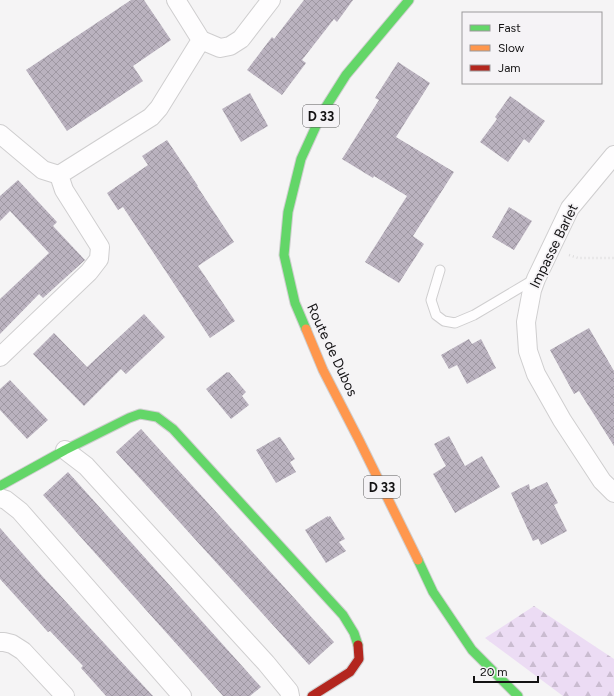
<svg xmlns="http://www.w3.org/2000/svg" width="614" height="696" font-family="Figtree,sans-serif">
  <defs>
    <pattern id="forest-firs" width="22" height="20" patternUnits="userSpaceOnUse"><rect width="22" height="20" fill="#ecdcf4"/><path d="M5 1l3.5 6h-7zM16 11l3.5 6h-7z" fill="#cabcd0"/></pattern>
    <pattern id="building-cross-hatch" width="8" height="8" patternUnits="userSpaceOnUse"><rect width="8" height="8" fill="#bab2bf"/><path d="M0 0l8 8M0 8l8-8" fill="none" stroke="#9f98a3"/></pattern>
  </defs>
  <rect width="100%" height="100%" fill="#f5f4f5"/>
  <path fill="url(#forest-firs)" d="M534 606 614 659V696H563L485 638Z"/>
  <path fill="url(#building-cross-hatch)" d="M131 0H144L171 40 133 66 143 81 67 131 26 70Z
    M304 0H353L337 22 334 19 302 60 306 63 282 95 247 70 272 37 274 39Z
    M398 62 430 83 396 137 454 172 413 236 424 244 399 283 365 262 407 196 374 176 373 178 342 159 379 100 375 98Z
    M250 93 268 126 241 142 222 109Z
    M510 96 545 121 529 143 524 139 508 162 480 142 497 119 495 117Z
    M167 140 198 186H197L234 242 198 266 235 321 210 338 123 207 118 210 107 193 148 165 142 156Z
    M18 180 57 222 53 226 85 260 43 298 39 294 0 334V299L49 253 10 211 0 221V196Z
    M509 207 532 221 514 250 492 237Z
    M144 314 165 337 126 374 121 369 84 406 33 354 54 333 87 367Z
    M589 328 614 371V446L579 391 574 394 550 350Z
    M469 339 472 344 481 339 496 368 467 384 457 365 449 369 441 355Z
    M227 372 228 373 229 372 246 392 242 396 249 405 231 419 206 389Z
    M10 380 48 420 27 439 0 410V389Z
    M141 429 334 642 309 665 116 452Z
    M449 436 465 466 482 456 500 487 455 513 433 474 446 466 434 444Z
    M279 437H280L295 459 290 462 296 472 276 483 256 450Z
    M68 472 261 687 250 696H223L43 495Z
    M547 482 558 503 554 505 567 531 541 545 538 538V539L533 541 511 493 529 484 530 490Z
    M328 516V517L330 516 345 539 339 542 346 551 326 563 305 530Z
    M0 528 44 578 153 696H106L81 668 83 666 50 631 48 632 0 579Z"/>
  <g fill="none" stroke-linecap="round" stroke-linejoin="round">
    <defs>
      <path id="lane" d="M440 270 431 300 436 315 444 321 455 323 474 315 533 280"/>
      <path id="street" d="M176 0 201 40 220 48 230 46 241 39 271 0
        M0 134 43 170 59 175 64 190 100 247 99 259 89 272 0 357
        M614 155 570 208 536 279 532 290 526 322 528 351 536 374 562 420 602 481 614 493
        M59 175 151 117 159 108 201 40
        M65 450 86 466 266 663 289 691 290 696
        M0 498 6 500 20 511 182 696
        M0 642H4L12 644 23 651 65 696"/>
      <path id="fast" d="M306 329 295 303 284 255 288 212 301 159 322 113 346 75 409 0
        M0 486 65 450 129 418 140 414 157 417 173 429 343 615 354 633 358 645
        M418 560 433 592 472 650 518 696"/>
      <path id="slow" d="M306 329 323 370 359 440 418 560"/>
      <path id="jam" d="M312 696 350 672 359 659 358 645"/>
    </defs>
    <use href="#lane" stroke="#cfcecf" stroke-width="11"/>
    <use href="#street" stroke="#cfcecf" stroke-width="20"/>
    <use href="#fast" stroke="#cfcecf" stroke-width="11"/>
    <use href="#slow" stroke="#cfcecf" stroke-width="11"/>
    <use href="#jam" stroke="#cfcecf" stroke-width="11"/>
    <path stroke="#dcdbdc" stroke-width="2.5" stroke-dasharray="1 3" stroke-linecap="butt" d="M569 255 578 258H614"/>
    <use href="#lane" stroke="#fefdfe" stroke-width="9"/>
    <use href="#street" stroke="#fefdfe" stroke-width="18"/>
    <use href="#fast" stroke="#63d668" stroke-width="9"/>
    <use href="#slow" stroke="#ff974d" stroke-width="9"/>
    <use href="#jam" stroke="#b3261e" stroke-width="9"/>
  </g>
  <g text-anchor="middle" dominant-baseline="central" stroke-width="3.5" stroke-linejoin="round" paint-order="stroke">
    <g fill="#f5f3f6" stroke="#575657" stroke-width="1">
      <rect x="303" y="105" width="36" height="22" rx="3"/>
      <rect x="364" y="476" width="36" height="22" rx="3"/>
    </g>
    <g font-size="13" font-weight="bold" fill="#131213">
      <text x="321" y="116">D 33</text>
      <text x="382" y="487">D 33</text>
    </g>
    <g font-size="14" fill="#131213" stroke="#f5f3f6">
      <text transform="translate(554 246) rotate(-64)">Impasse Barlet</text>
      <text transform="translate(332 350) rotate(65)">Route de Dubos</text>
    </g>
  </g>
  <rect x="462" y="12" width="140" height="72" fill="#f5f3f6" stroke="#9b999b"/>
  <rect x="470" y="25" width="20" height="6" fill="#63d668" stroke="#9b999b"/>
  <text x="498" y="32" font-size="12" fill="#131213">Fast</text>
  <rect x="470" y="45" width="20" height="6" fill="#ff974d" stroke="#9b999b"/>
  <text x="498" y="52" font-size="12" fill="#131213">Slow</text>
  <rect x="470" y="65" width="20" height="6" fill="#b3261e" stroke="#9b999b"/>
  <text x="498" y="72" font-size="12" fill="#131213">Jam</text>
  <path d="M474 676v6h64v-6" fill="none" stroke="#131213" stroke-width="2"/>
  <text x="480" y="676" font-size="12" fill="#131213" stroke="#f5f3f6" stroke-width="3" paint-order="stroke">20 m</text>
</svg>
